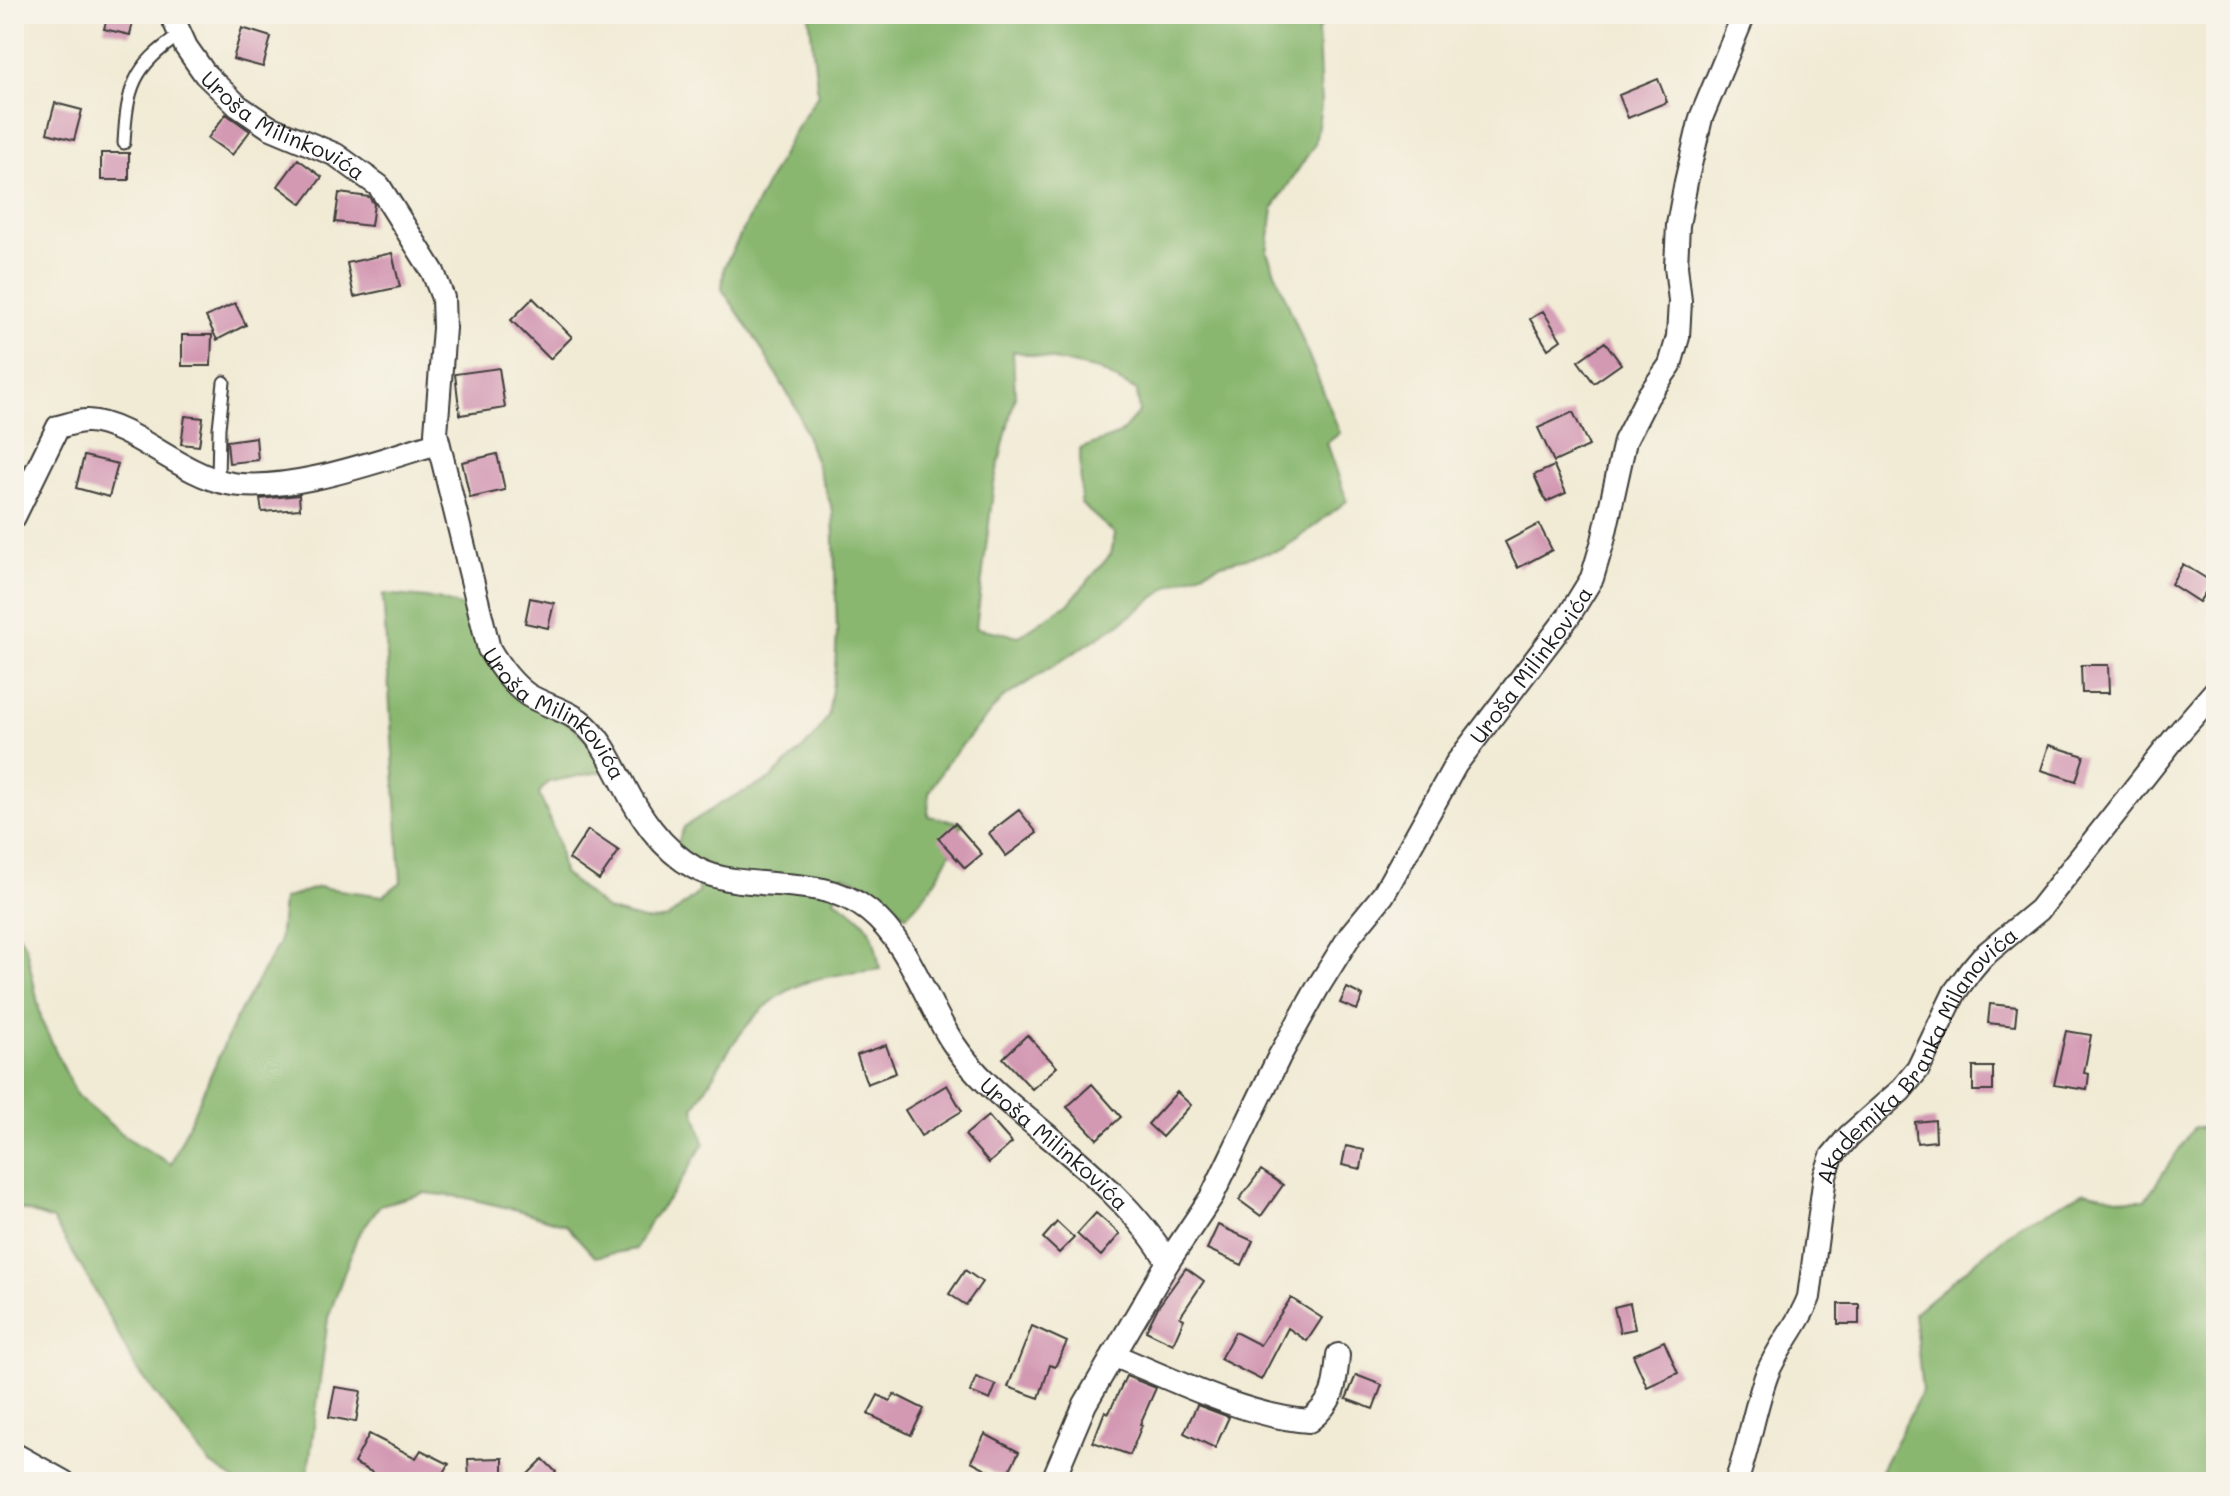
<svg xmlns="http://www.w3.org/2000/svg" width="2230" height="1496" font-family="Mali,sans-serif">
  <rect width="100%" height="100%" fill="#f7f3e8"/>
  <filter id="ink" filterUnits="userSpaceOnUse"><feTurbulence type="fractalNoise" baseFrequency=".0125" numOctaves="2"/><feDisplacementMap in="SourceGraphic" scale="16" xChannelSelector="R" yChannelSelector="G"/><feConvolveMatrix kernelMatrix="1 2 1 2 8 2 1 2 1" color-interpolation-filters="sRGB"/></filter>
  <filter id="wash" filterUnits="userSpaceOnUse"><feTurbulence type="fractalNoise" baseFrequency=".006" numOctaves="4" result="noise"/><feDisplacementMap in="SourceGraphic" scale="32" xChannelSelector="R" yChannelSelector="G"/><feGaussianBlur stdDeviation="1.8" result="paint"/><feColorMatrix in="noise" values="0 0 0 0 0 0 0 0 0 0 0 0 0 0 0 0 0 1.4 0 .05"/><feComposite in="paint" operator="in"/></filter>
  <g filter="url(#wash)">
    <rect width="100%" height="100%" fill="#f1ebd5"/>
    <path fill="#89b76f" stroke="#526a46" stroke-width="2" fill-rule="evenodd" d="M809 14H1330L1318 30 1321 106 1315 144 1273 208 1267 252 1340 433 1327 443 1347 501 1284 549 1221 564 1171 585 1122 622 1002 699 947 762 929 793 928 816 963 823C949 859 934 889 906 916L875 888 843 875 834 899C870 923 872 926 880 969 856 973 829 974 807 982 749 1003 724 1059 694 1108L704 1143 676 1189 650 1222 636 1249 595 1257 566 1225 521 1211 462 1197 425 1193 380 1205 357 1237 328 1318 308 1473 289 1482H238L210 1464 136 1368 89 1280 53 1220 14 1207V925L26 947 42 1022 77 1096 124 1136 171 1164 234 1022 279 943 283 899 318 887 383 896 401 882 383 594 437 599 477 611 503 667 620 768 548 782 539 793 557 839 563 873 607 910 647 921 668 918 698 893V880L671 861 684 827 725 801 769 780 814 738 828 716 835 669 837 632 833 511 797 410 757 341 722 289 724 267 792 135 818 94ZM1013 351 1099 370 1137 391 1139 412 1120 434 1080 449 1081 504 1115 534 1111 554 1070 602 1019 636 976 628 994 483 1015 396Z
      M2194 1127 2216 1130V1482H1875L1922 1391 1914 1313 2019 1225 2085 1191 2127 1200H2145Z"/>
    <g id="blocks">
      <path fill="#d399b3" d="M108 14H135L130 35 104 29Z
        M242 28 271 37 263 67 233 59Z
        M1658 79 1667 102 1628 118 1619 95Z
        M55 103 82 110 74 140 47 133Z
        M226 114 250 131 232 155 208 138Z
        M101 153H129V180H101Z
        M298 159 322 177 302 204 278 186Z
        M339 193 369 197 374 204 371 226 335 222Z
        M392 253 400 287 354 297 347 263Z
        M533 298 572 337 550 359 511 320Z
        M235 303 246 325 217 340 206 317Z
        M1543 311 1561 340 1548 349 1530 319Z
        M182 335H212L211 366H182Z
        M1605 342 1621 364 1594 383 1578 361Z
        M499 368 505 408 460 415 455 374Z
        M1573 412 1589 446 1554 462 1538 428Z
        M185 416 203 418 199 446 181 444Z
        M256 437 258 460 229 463 227 441Z
        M497 454 505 490 470 498 462 462Z
        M84 456 118 464 109 497 76 488Z
        M1554 466 1566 493 1546 502 1534 475Z
        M299 495 300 509 262 512 260 499Z
        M1539 524 1552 550 1518 568 1505 542Z
        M2183 564 2212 582 2199 602 2171 584Z
        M530 598 554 603 548 628 525 623Z
        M2081 665H2108L2109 693H2082Z
        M2049 745 2084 756 2076 781 2041 770Z
        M1019 810 1037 833 1006 856 989 833Z
        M955 823 982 854 965 868 938 838Z
        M588 830 619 851 599 880 569 859Z
        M1347 988 1363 996 1357 1010 1340 1003Z
        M1990 1004 2017 1007 2015 1026 1988 1023Z
        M2066 1031 2091 1035 2084 1073 2089 1074 2087 1090 2054 1085Z
        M1027 1035 1057 1067 1032 1089 1003 1058Z
        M886 1045 896 1073 867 1084 857 1055Z
        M1973 1067H1993V1091H1973Z
        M1092 1084 1121 1117 1097 1139 1067 1107Z
        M947 1085 962 1111 921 1136 905 1110Z
        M1177 1092 1191 1105 1162 1137 1148 1124Z
        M988 1116 1012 1143 989 1163 965 1135Z
        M1935 1120 1936 1141 1917 1143 1915 1122Z
        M1346 1146 1364 1150 1361 1169 1342 1165Z
        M1261 1170 1283 1185 1261 1216 1239 1200Z
        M1096 1213 1120 1234 1101 1256 1077 1234Z
        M1057 1222 1074 1238 1059 1253 1043 1238Z
        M1218 1225 1253 1241 1242 1265 1207 1249Z
        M1186 1268 1204 1281 1180 1317 1184 1319 1173 1344 1146 1331 1158 1307Z
        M965 1270 982 1282 966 1305 949 1294Z
        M1291 1298 1322 1318 1307 1341 1288 1328 1261 1380 1220 1359 1235 1332 1260 1345Z
        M1630 1303 1635 1329 1620 1332 1614 1307Z
        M1838 1304H1859V1324H1838Z
        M1032 1326 1067 1342 1055 1367 1050 1365 1039 1398 1008 1387Z
        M1664 1341 1678 1373 1647 1387 1633 1355Z
        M1356 1375 1382 1385 1373 1409 1346 1399Z
        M1126 1376 1156 1388 1140 1424 1142 1425 1130 1455 1093 1442 1105 1411 1109 1413Z
        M976 1377 996 1385 990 1400 970 1392Z
        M335 1387 361 1391 356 1422 329 1417Z
        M894 1394 924 1409 911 1435 868 1414 878 1395 890 1401Z
        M1197 1405 1229 1417 1215 1448 1184 1433Z
        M369 1434 416 1458 421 1450 449 1464 439 1482H391L354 1463Z
        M985 1434 1019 1452 1005 1479 971 1461Z
        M503 1458V1478L469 1479 468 1459Z
        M543 1459 556 1472 546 1482H520Z"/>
    </g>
  </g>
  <g filter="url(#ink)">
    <use href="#blocks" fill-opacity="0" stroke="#3c3b38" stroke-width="2"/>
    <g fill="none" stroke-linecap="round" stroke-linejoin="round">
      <defs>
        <path id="service" d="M124 143C127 88 133 66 180 35
          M218 481 219 428 224 382"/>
        <g id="minor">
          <path id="s1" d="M171 14 186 47 205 74 238 106 269 127 336 155 379 186 433 272 443 298 444 328 436 433 489 649C499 666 511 683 528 695 546 706 571 711 586 726 603 742 611 761 622 781 639 815 661 849 695 868 744 895 821 871 869 911 910 944 925 1001 953 1043 978 1081 1014 1107 1048 1136 1092 1172 1139 1213 1168 1262"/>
          <path d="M14 517 58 427C67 425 79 420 88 421 130 423 180 474 227 483 286 495 380 460 437 443"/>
          <path d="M1113 1355C1171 1379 1247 1417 1309 1421 1335 1401 1335 1386 1338 1355"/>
          <path d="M14 1454 64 1482"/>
          <path id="s2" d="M1052 1482 1085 1404 1168 1262 1212 1196 1279 1057 1318 987 1351 934 1383 895 1456 764 1568 617 1592 578 1603 541 1625 441 1648 396 1670 365 1678 337 1680 301 1676 266 1678 225 1686 182 1701 118 1744 14"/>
          <path id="s3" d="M1736 1482C1749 1447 1754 1409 1767 1374 1778 1346 1799 1325 1809 1297L1825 1176 1832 1156 1849 1136 1900 1091 1918 1069 1955 992 1971 970 1982 957 2039 910 2177 735 2216 690"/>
        </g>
      </defs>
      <use href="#service" stroke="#3c3b38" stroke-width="15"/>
      <use href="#minor" stroke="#3c3b38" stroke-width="26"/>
      <use href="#service" stroke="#fff" stroke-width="11"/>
      <use href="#minor" stroke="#fff" stroke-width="22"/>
    </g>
  </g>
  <g text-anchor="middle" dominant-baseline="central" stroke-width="8" stroke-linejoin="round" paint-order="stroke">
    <g font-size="22" fill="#1c1c1c" stroke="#f7f3e8">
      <text stroke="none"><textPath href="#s1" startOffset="164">Uroša Milinkovića</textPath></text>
      <text stroke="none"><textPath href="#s2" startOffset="950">Uroša Milinkovića</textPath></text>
      <text stroke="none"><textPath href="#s1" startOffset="860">Uroša Milinkovića</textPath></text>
      <text stroke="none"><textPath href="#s3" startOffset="476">Akademika Branka Milanovića</textPath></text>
      <text stroke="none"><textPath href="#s1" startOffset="1556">Uroša Milinkovića</textPath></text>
    </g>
  </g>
  <rect width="2230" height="1496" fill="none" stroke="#f7f3e8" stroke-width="48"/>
</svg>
